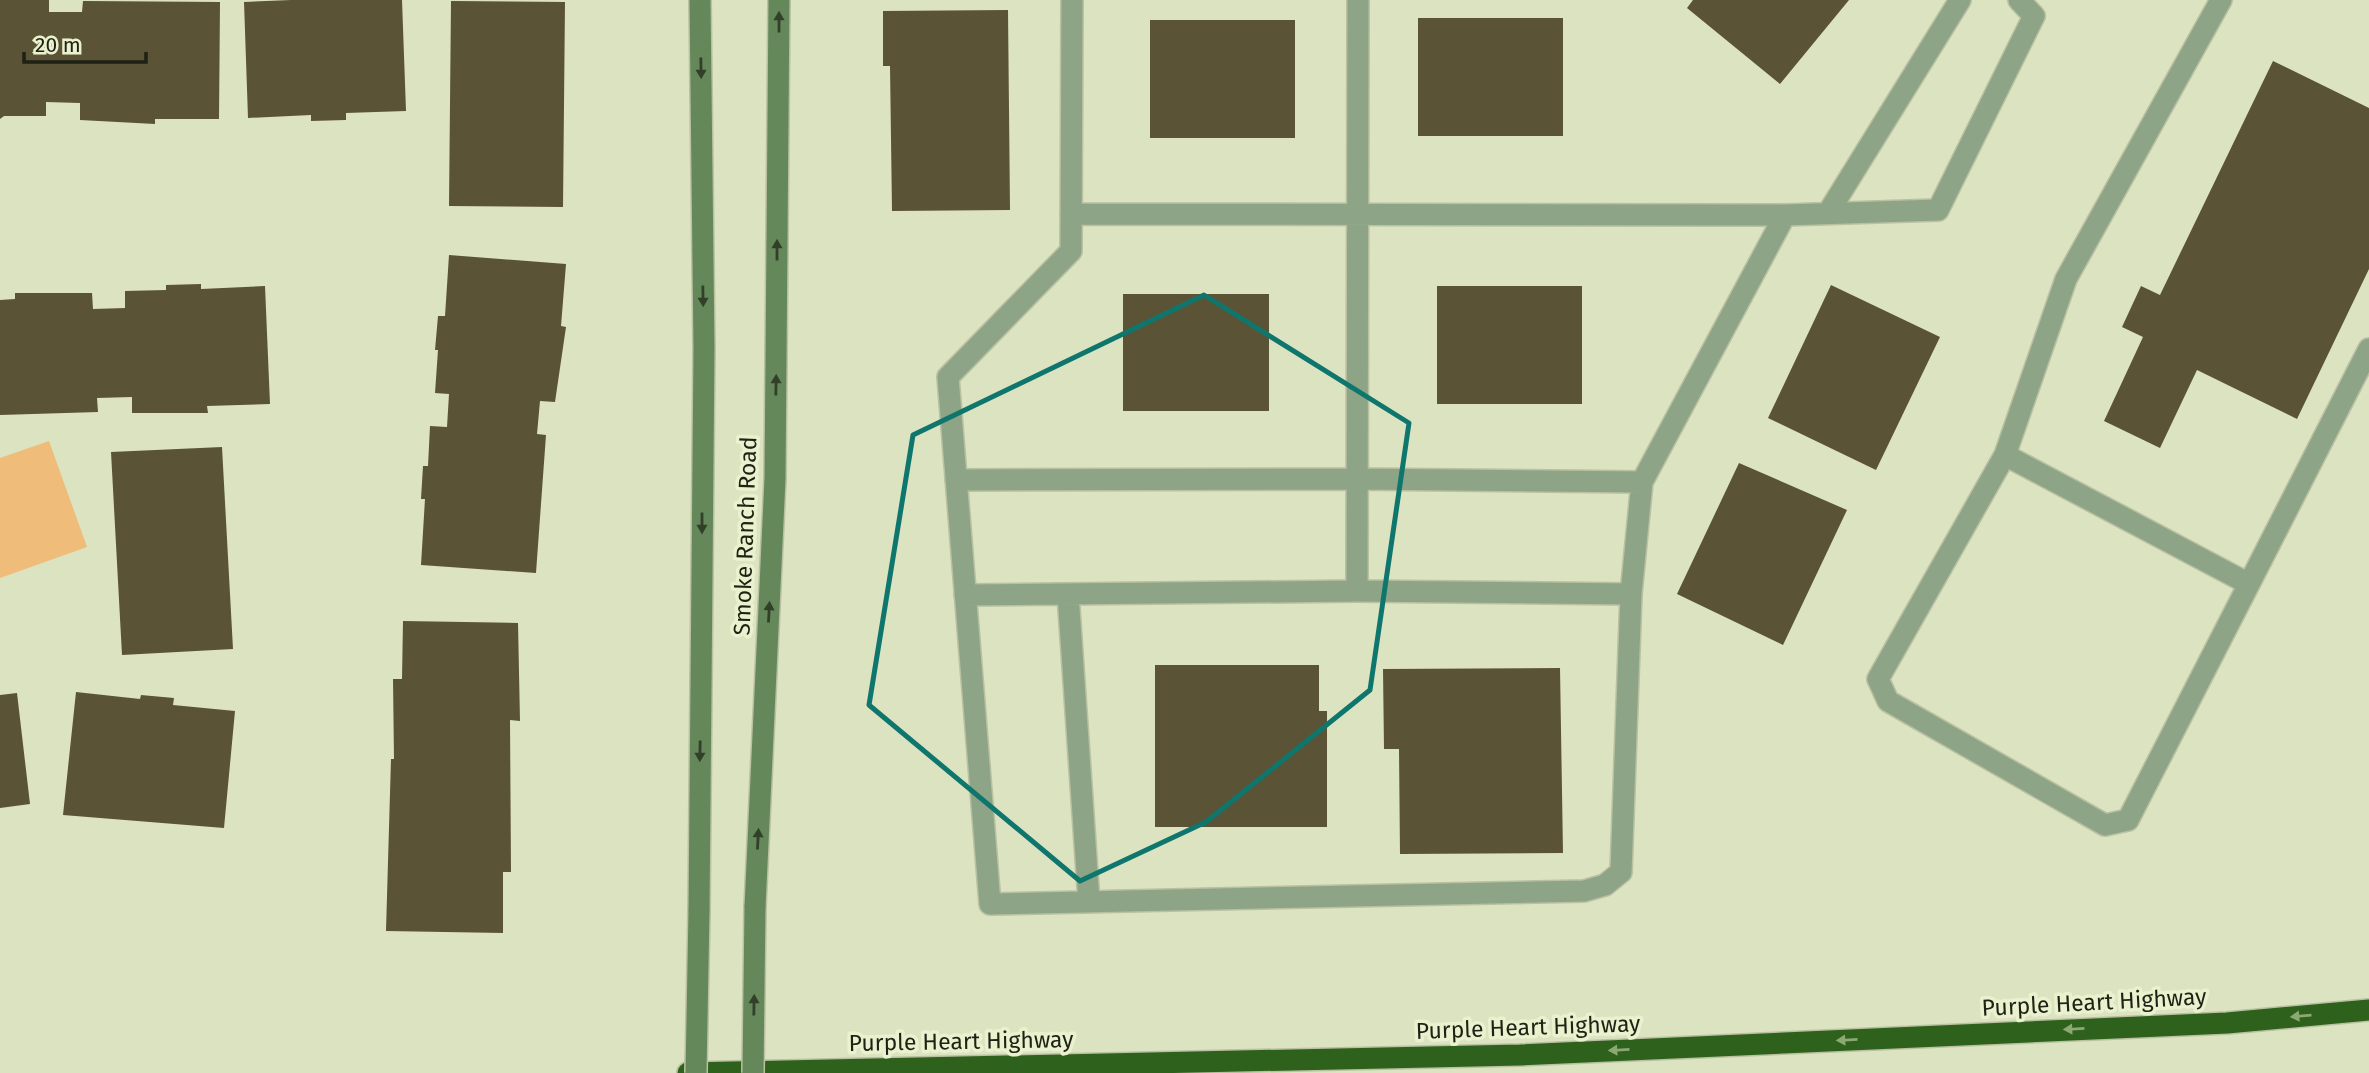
<svg xmlns="http://www.w3.org/2000/svg" width="2369" height="1073" font-family="'Fira Sans',sans-serif">
  <rect width="100%" height="100%" fill="#dce3c1"/>
  <path fill="#efbc79" d="M49 441 87 547 0 578V458Z"/>
  <path fill="#5b5335" d="M0 0H49V12H82L83 1 220 2 219 119H155V124L80 120V103L46 102V116H4L0 119Z
    M291 0H402L406 111 346 113V120L311 121V115L248 118 244 2Z
    M1693 0H1849L1780 84 1687 8Z
    M451 1 565 2 563 207 449 206Z
    M1008 10 1010 210 892 211 890 66H883V11Z
    M1418 18H1563V136H1418Z
    M1150 20H1295V138H1150Z
    M2273 61 2369 108V269L2297 419 2197 370 2160 448 2104 421 2143 337 2122 327 2141 286 2160 295Z
    M449 255 566 264 561 326 566 327 555 402 540 401 537 434 546 435 536 573 421 565 425 499H421L423 466H428L430 426 447 427 449 394 435 393 438 350H435L438 316H445Z
    M201 284V289L265 286 270 404 207 406 208 413H132V397L97 398 98 412 0 415V300L15 299V293H92L93 309 125 308V291L166 290V285Z
    M1831 285 1940 337 1876 470 1768 418Z
    M1437 286H1582V404H1437Z
    M1123 294H1269V411H1123Z
    M222 447 233 649 122 655 111 452Z
    M1739 463 1847 510 1783 645 1677 594Z
    M403 621 518 623 520 721 510 720 511 872H503V933L386 931 391 759H394L393 679H402Z
    M1155 665H1319V711H1327V827H1155Z
    M1560 668 1563 853 1400 854 1399 749H1384L1383 669Z
    M76 692 140 699 141 695 174 698 173 705 235 711 224 828 63 815Z
    M17 693 30 804 0 808V695Z"/>
  <g fill="none" stroke-linecap="round" stroke-linejoin="round">
    <defs>
      <path id="service" d="M1072 0 1071 251 948 377 990 904 1584 891 1605 885 1621 872 1631 594 1642 482 1785 215
        M2221 0 2066 279 2005 455 2249 584 2369 349
        M1828 213 1960 0
        M1071 214 1785 215 1938 210 2034 16 2019 0
        M2005 455 1878 679 1888 701 2105 825 2128 820 2249 584
        M956 480 1357 479 1642 482
        M1357 591 1358 0
        M1068 594 1089 902
        M965 595 1357 591 1631 594"/>
      <path id="secondary" d="M755 907 775 479 779 0
        M699 911 704 349 700 0"/>
      <path id="motorway" d="M688 1073 1520 1055 2227 1023 2369 1010"/>
    </defs>
    <use href="#service" stroke="#bac0a2" stroke-width="24"/>
    <use href="#secondary" stroke="#bac0a2" stroke-width="24"/>
    <use href="#motorway" stroke="#bac0a2" stroke-width="24"/>
    <use href="#service" stroke="#8da586" stroke-width="21"/>
    <use href="#secondary" stroke="#65885b" stroke-width="21"/>
    <use href="#motorway" stroke="#2e611b" stroke-width="21"/>
    <defs>
      <path id="secondary-bridge" d="M696 1073 699 911
        M753 1073 755 907"/>
    </defs>
    <use href="#secondary-bridge" stroke="#bac0a2" stroke-width="24" stroke-linecap="butt"/>
    <use href="#secondary-bridge" stroke="#65885b" stroke-width="21"/>
  </g>
  <defs><path id="oneway-solid" d="M-6-.8H1V-3.2L6.5 0L1 3.2V.8H-6Z" transform="scale(1.75)"/></defs>
  <g fill="#334029">
    <use href="#oneway-solid" transform="translate(779 22) rotate(-90)"/>
    <use href="#oneway-solid" transform="translate(701 68) rotate(89)"/>
    <use href="#oneway-solid" transform="translate(777 250) rotate(-90)"/>
    <use href="#oneway-solid" transform="translate(703 296) rotate(89)"/>
    <use href="#oneway-solid" transform="translate(776 385) rotate(-89)"/>
    <use href="#oneway-solid" transform="translate(702 523) rotate(90)"/>
    <use href="#oneway-solid" transform="translate(769 612) rotate(-87)"/>
    <use href="#oneway-solid" transform="translate(700 751) rotate(91)"/>
    <use href="#oneway-solid" transform="translate(758 839) rotate(-87)"/>
    <use href="#oneway-solid" transform="translate(754 1005) rotate(-89)"/>
  </g>
  <g fill="#8ca974">
    <use href="#oneway-solid" transform="translate(2301 1016) rotate(175)"/>
    <use href="#oneway-solid" transform="translate(2074 1029) rotate(177)"/>
    <use href="#oneway-solid" transform="translate(1847 1040) rotate(177)"/>
    <use href="#oneway-solid" transform="translate(1619 1050) rotate(177)"/>
  </g>
  <path fill="none" stroke="#0f766e" stroke-width="5" stroke-linejoin="round" d="M1204 295 1409 423 1370 690 1206 822 1080 881 869 705 913 435Z"/>
  <g text-anchor="middle" dominant-baseline="central" stroke-width="7" stroke-linejoin="round" paint-order="stroke">
    <g font-size="23" fill="#1e2114" stroke="#eaf1ce">
      <text transform="translate(745 536) rotate(-88)">Smoke Ranch Road</text>
      <text transform="translate(2094 1002) rotate(-3)">Purple Heart Highway</text>
      <text transform="translate(1528 1027) rotate(-2)">Purple Heart Highway</text>
      <text transform="translate(961 1041) rotate(-1)">Purple Heart Highway</text>
    </g>
  </g>
  <path d="M24 52v10h122v-10" fill="none" stroke="#1e2114" stroke-width="3.5"/>
  <text x="35" y="52" font-size="21" fill="#1e2114" stroke="#eaf1ce" stroke-width="5" paint-order="stroke">20 m</text>
</svg>
